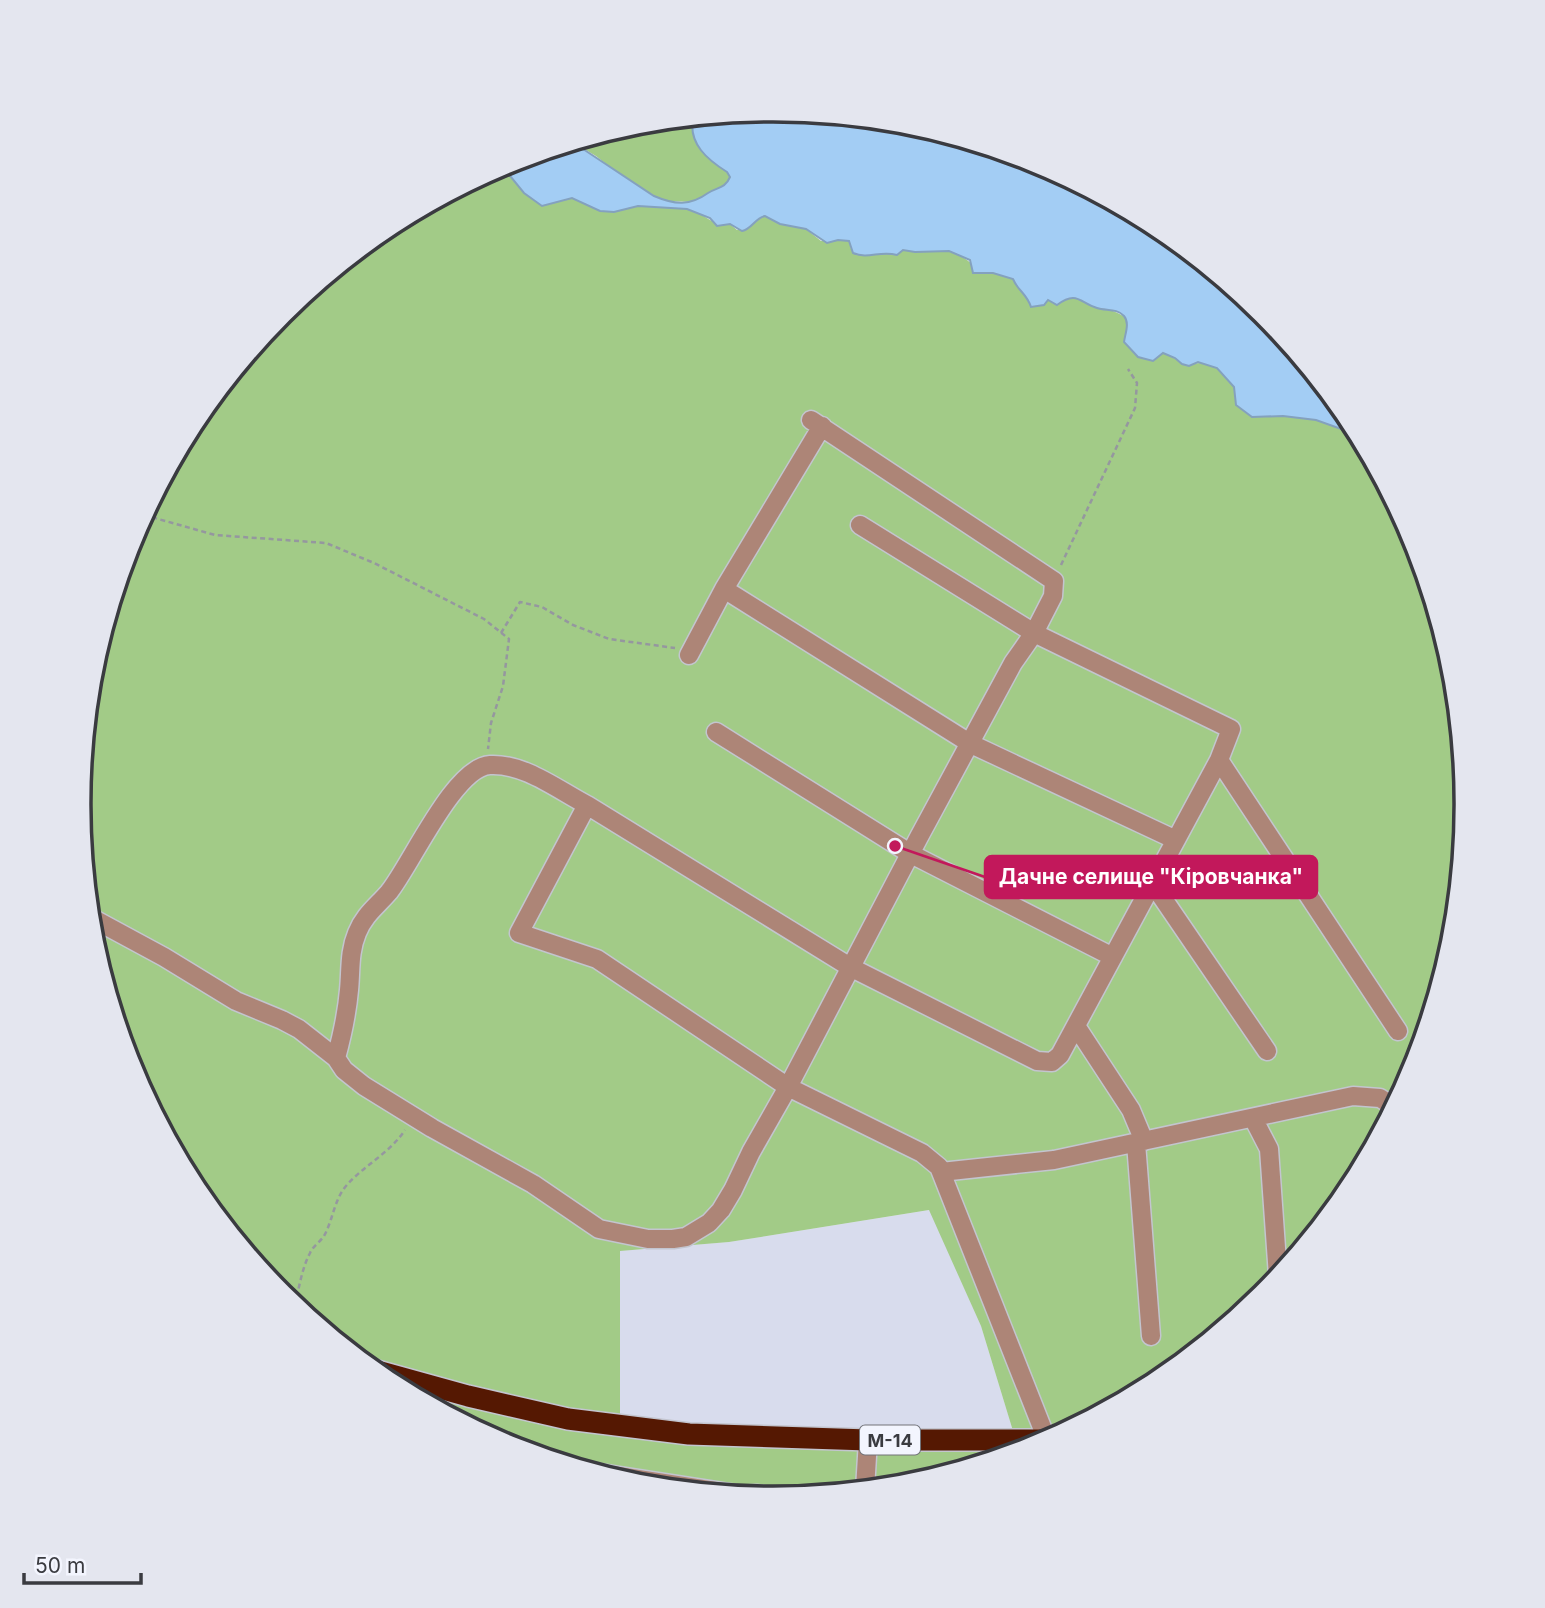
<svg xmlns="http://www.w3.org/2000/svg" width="1545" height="1608" font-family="Inter,sans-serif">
  <rect width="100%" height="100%" fill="#e5e8f3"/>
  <path fill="#d8dced" d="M930 1210 981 1326 1013 1431 735 1430 620 1420 619 1251 729 1242Z"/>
  <path fill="#a2cb87" d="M693 118 691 121 717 165 728 172 730 177 725 186 707 194 696 202 664 201 625 179 596 156 574 143 638 124Z
    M502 166 524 193 547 205 572 198C583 202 591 209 603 211 615 212 624 209 636 207 651 204 670 205 686 208 703 212 716 229 730 224L737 230 765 216 774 221 806 229 821 241H849L851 249 872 255 882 251 895 255 903 250C942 254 951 242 982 273H993L1013 279 1054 304C1062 301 1068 298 1077 298 1083 298 1121 313 1126 318L1127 327 1125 338 1159 354 1162 353C1173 356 1179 362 1189 366 1205 356 1228 372 1234 388 1236 393 1236 399 1236 405L1252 417 1283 416 1316 420 1358 435 1414 539 1453 669 1466 804 1453 940 1413 1070 1349 1190 1263 1295 1158 1381 1065 1430 1013 1431 981 1326 929 1210 729 1242 620 1251V1420L423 1378 358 1357 282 1294 195 1189 131 1069 92 939 79 804 92 668 132 538 196 418 282 313 387 227Z
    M400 1388 565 1426 1031 1447 907 1484 772 1498 637 1484 507 1445Z"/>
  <path fill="#a3cdf4" stroke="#84a1be" stroke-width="2" d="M773 110 908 124 1038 163 1158 227 1263 314 1350 419 1358 435 1316 420 1283 416 1252 417 1236 405 1234 387 1217 368 1198 362 1189 366 1182 364 1175 358 1163 353 1153 361 1138 357 1124 342C1125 334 1130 323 1124 316 1117 308 1106 311 1097 308 1080 303 1077 290 1057 305L1048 300 1044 305 1031 307C1027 294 1018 291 1013 279L993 273H973L970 260 949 251 915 252 903 250 897 255C879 250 869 260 853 253L849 241 838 240 827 243 806 229 780 224 765 216C755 218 752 229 742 231L730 224 717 226 710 218 687 209 638 206 614 212 600 211 572 198 542 206 524 193 502 166 574 143 654 196C675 205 690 206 708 193 717 187 725 189 730 177L727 172C708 160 688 144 693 118Z"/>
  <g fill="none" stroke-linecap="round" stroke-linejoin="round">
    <defs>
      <path id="minor" d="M724 589 971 744 1176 840
        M689 655 724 589 822 426
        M716 732 911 854 1113 957
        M1219 760 1398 1031
        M587 805 850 967 1037 1061 1052 1062 1060 1055 1219 760 1231 729 1034 633 860 525
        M1153 884 1267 1051
        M90 917 164 957 236 1001 282 1020 299 1029 336 1058 344 1070 364 1086 432 1128 533 1184 599 1229 648 1239H673L686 1237 709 1223 721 1210 733 1190 751 1152 788 1087 919 837 1013 663 1034 633 1053 596 1054 581 811 420
        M1076 1026 1131 1110 1144 1141
        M336 1058C342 1036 347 1013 349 990 351 970 349 952 357 933 364 915 377 906 389 892 411 865 454 767 490 765 524 763 558 790 587 805L519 933 597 959 788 1087 922 1153 939 1167 1047 1440
        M1253 1118 1269 1149 1278 1276
        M1136 1143 1151 1336
        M941 1172 1054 1160 1353 1096 1380 1098 1394 1107
        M599 1473 735 1494
        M865 1489 868 1440
        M740 1495 756 1494 776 1497"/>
      <path id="highway" d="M374 1370 468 1396 568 1419 689 1434 868 1440H1048"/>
    </defs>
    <use href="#minor" stroke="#c3c5cf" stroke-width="21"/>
    <use href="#highway" stroke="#c3c5cf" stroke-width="24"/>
    <path stroke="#95979f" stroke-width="2.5" stroke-dasharray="5 3.5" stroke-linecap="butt" d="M144 515 215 535 326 543 374 563 484 619 509 639 503 686 491 723 488 749
      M1061 565 1135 408 1137 383 1128 369
      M501 633 520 602 542 607 573 625 609 639 675 648
      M295 1305C299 1288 302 1268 310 1253 313 1246 320 1242 324 1236 333 1220 334 1200 346 1186 364 1165 389 1154 405 1130"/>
    <use href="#minor" stroke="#ad8577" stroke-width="18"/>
    <use href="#highway" stroke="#551802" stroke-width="21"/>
  </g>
  <g text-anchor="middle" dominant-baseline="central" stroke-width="6" stroke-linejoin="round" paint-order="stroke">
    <rect fill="#f3f5fe" stroke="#727379" stroke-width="2" x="860" y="1425.5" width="60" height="29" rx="5"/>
    <g font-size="18" font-weight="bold" fill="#3a3b40">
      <text x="890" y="1440">М-14</text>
    </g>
  </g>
  <path d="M0 0H1545V1608H0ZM772 122H773A681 681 0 0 1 1454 803V805A681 681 0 0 1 773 1486H772A681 681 0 0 1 91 805V803A681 681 0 0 1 772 122Z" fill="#e4e6ef" fill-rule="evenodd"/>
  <path fill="none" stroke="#3a3b40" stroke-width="3.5" d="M772 122H773A681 681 0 0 1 1454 803V805A681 681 0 0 1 773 1486H772A681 681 0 0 1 91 805V803A681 681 0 0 1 772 122Z"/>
  <path fill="none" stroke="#c2185b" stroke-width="2.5" d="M895 846L985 877"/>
  <circle fill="#c2185b" stroke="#f3f5fe" stroke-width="2.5" cx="895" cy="846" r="7"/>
  <rect fill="#c2185b" stroke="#c2185b" stroke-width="2.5" x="985" y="856" width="332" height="42" rx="7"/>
  <g font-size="21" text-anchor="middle" font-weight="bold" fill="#fff">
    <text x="1151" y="884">Дачне селище "Кіровчанка"</text>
  </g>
  <path d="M24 1573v10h117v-10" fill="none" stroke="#3a3b40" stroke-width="3.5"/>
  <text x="35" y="1573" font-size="21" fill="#3a3b40" stroke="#f3f5fe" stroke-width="5" paint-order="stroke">50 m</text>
</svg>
